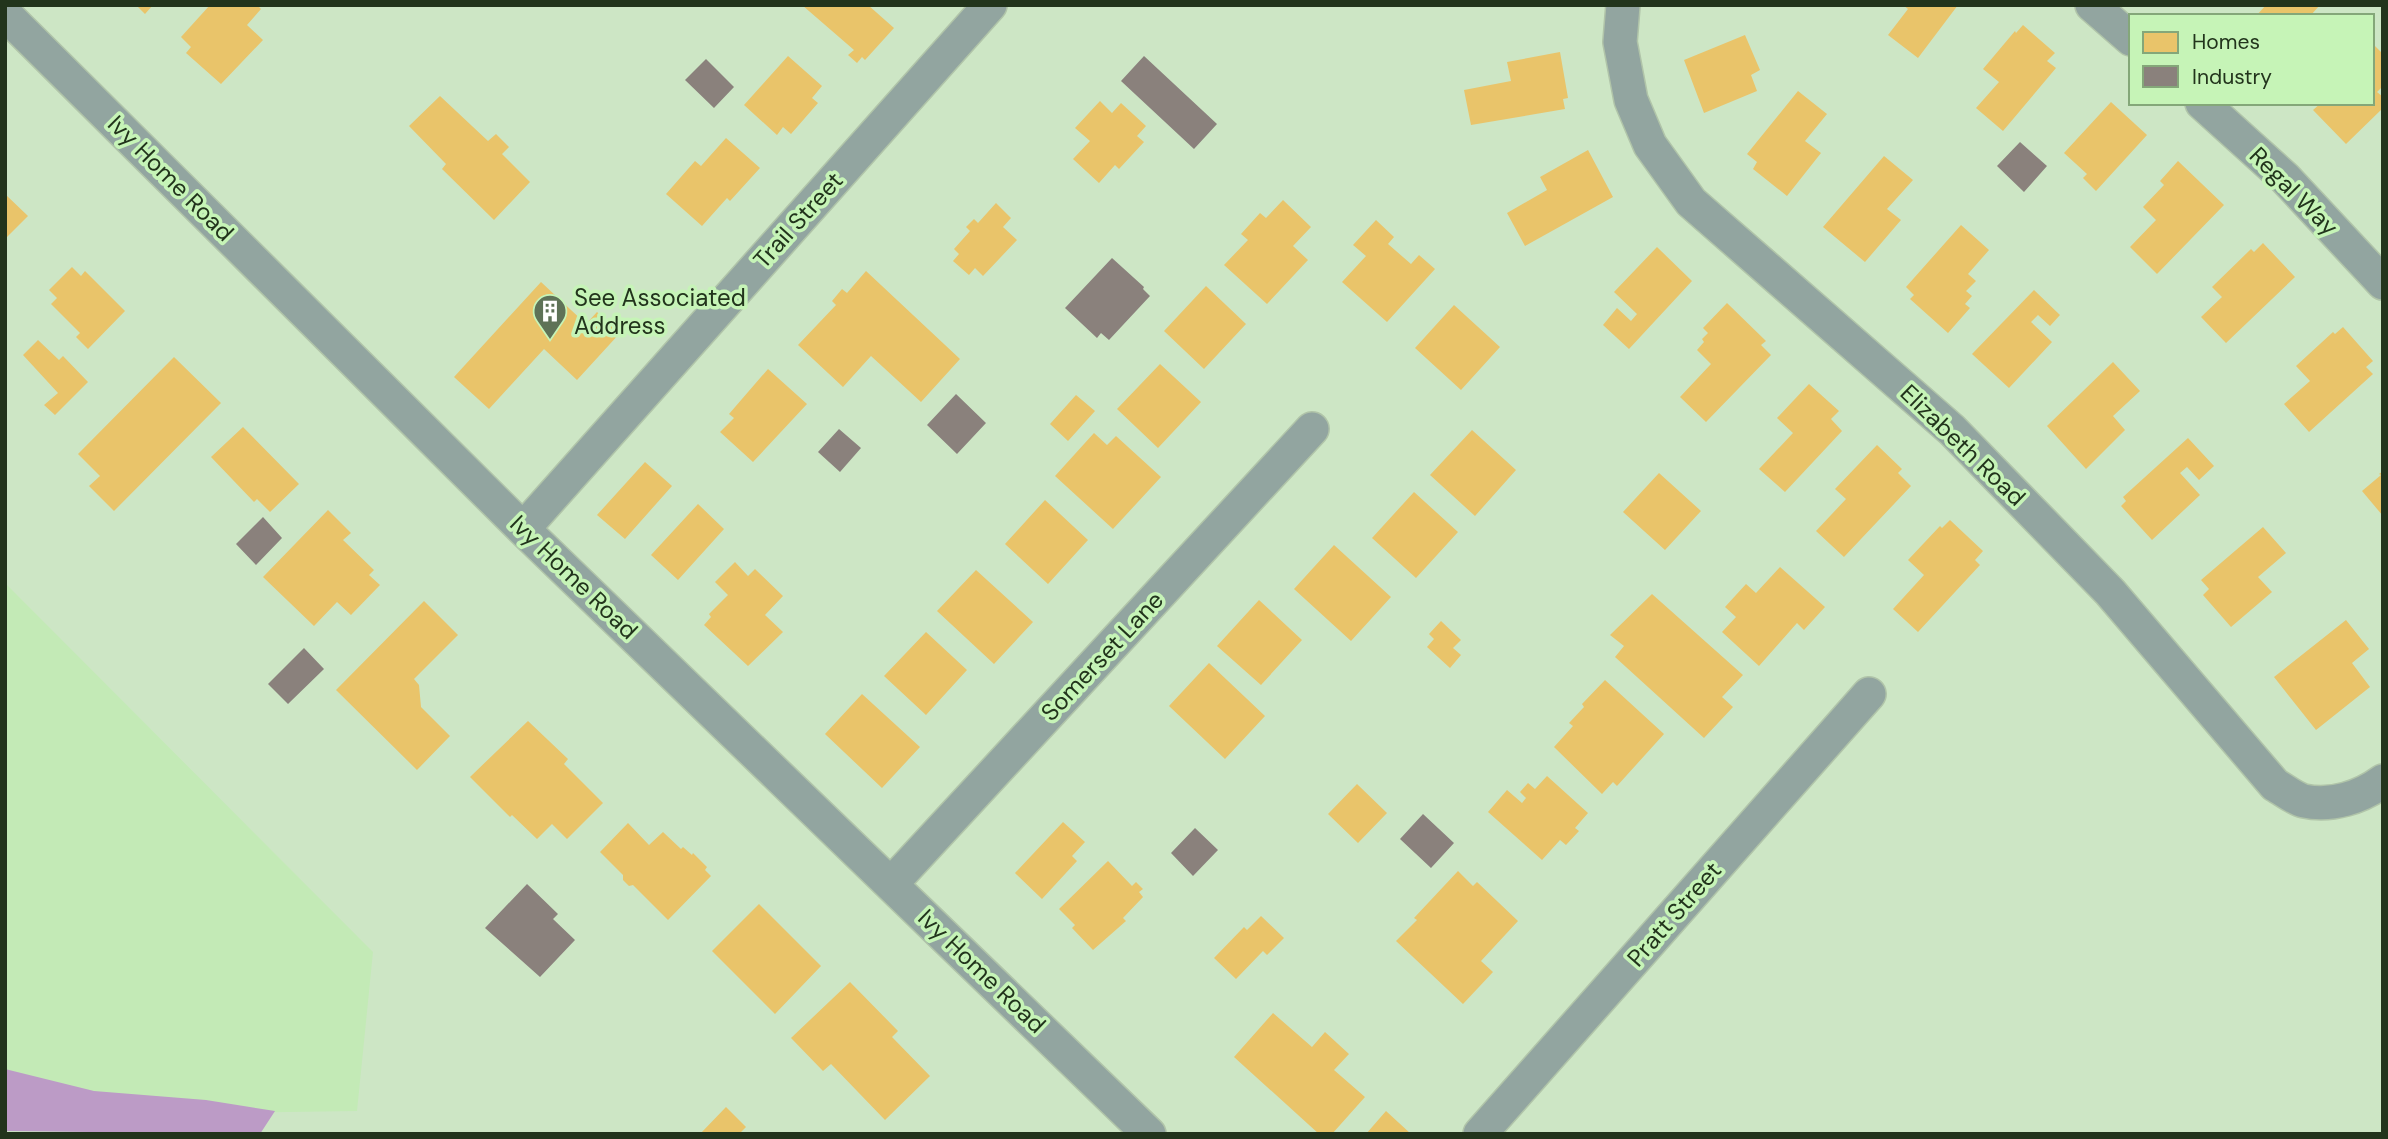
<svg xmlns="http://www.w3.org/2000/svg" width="2388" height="1139" font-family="'DM Sans',sans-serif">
  <rect width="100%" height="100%" fill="#cde6c5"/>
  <path fill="#c3eab6" d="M5 583 373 952 357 1111 216 1113 5 1100Z"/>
  <path fill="#bc9bc6" d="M5 1069 94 1091 206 1100 275 1111 260 1134 5 1131Z"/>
  <path fill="#e9c46a" d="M136 5H153L145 14Z
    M210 5H257L261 9 247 25 263 40 221 84 186 53 191 47 181 37Z
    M802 5H835L837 7 839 5H868L894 28 865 60 862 57 857 63 848 55 854 50Z
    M1903 5H1958L1918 58 1888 35 1908 9Z
    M2266 5H2320L2310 16H2256Z
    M2023 25 2055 53 2047 61 2056 68 2003 131 1976 108 1999 82 1983 69 2015 31 2016 33Z
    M1745 35 1760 70 1751 75 1757 91 1704 113 1684 60Z
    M2372 43 2383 54V86L2377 92 2383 97V108L2346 144 2313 110 2321 103H2372Z
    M1560 52 1568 98 1563 99 1565 109 1471 125 1464 90 1511 81 1507 62Z
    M788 56 822 86 812 98 818 103 791 134 783 127 777 135 744 105Z
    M1798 91 1827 114 1805 141 1821 153 1787 196 1753 169 1757 162 1747 154Z
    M440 96 488 141 496 134 509 147 502 154 530 182 494 220 442 169 446 164 409 126Z
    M1100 101 1112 113 1121 103 1146 126 1137 136 1144 142 1119 169 1115 165 1099 183 1073 159 1090 141 1075 128Z
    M2111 102 2147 135 2096 191 2083 178 2087 174 2064 153Z
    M726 138 760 168 730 201 727 198 702 226 666 194 695 161 701 166Z
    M1588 150 1613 197 1525 246 1507 213 1547 190 1540 177Z
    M1884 156 1913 180 1887 209 1901 220 1865 262 1823 227Z
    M2178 161 2224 205 2157 274 2130 247 2156 220 2143 207 2164 185 2160 181Z
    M5 194 28 216 5 239Z
    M1283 200 1311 227 1293 246 1308 260 1267 304 1224 265 1248 240 1241 234 1260 213 1266 218Z
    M996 203 1011 218 1003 227 1017 240 983 276 975 268 969 275 953 261 959 254 954 249 970 231 966 227 974 219 978 223Z
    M1376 220 1394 237 1388 244 1411 264 1419 255 1435 269 1387 322 1342 282 1366 256 1353 245Z
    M1961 225 1989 250 1968 274 1976 281 1966 291 1972 296 1965 304 1970 308 1948 333 1910 299 1914 295 1906 287Z
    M2263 243 2295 277 2226 343 2201 317 2222 297 2212 287 2251 249 2254 252Z
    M1657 247 1692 281 1629 349 1603 325 1617 308 1631 321 1637 314 1614 292Z
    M72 267 81 276 85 271 125 311 88 349 76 337 80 333 51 304 57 298 49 290Z
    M866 271 960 359 921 402 871 356 843 387 798 345 836 305 832 301 842 289 847 293Z
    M541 282 586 324 597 312 620 333 577 380 544 349 489 409 454 377Z
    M1206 286 1246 324 1204 369 1164 331Z
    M2034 290 2060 315 2050 326 2038 315 2031 322 2052 342 2009 388 1972 354Z
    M1727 303 1766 341 1761 345 1771 355 1706 422 1680 397 1711 364 1697 350 1704 342 1702 339 1708 333 1703 328Z
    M1454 305 1500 347 1461 390 1415 348Z
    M2343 327 2373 361 2366 367 2373 374 2309 432 2284 404 2310 381 2296 366 2333 332 2335 334Z
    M38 340 59 360 63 356 88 382 55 415 44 405 58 393 23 355Z
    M174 357 221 403 114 511 89 486 100 476 78 454Z
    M2113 362 2140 391 2113 416 2125 430 2086 469 2047 426Z
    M1160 364 1201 402 1158 448 1117 409Z
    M768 369 807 404 753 462 720 432 734 418 729 414Z
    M1809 384 1839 411 1831 419 1842 431 1785 492 1759 469 1793 433 1777 418Z
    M1076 395 1095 411 1068 441 1050 424Z
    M243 427 299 484 270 512 257 499 254 502 211 457Z
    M1472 430 1516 470 1475 516 1430 475Z
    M1094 433 1107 445 1116 436 1161 477 1113 529 1055 476Z
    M2188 438 2214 466 2199 480 2187 467 2180 473 2200 495 2152 540 2121 506 2126 501 2123 497Z
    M1877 445 1902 469 1898 473 1911 486 1844 557 1816 531 1846 499 1835 489Z
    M645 462 672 486 625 539 597 515Z
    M2383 471V516L2362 491 2381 475 2379 474Z
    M1659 473 1701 511 1665 550 1623 512Z
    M1414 492 1458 532 1416 578 1372 538Z
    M1045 500 1088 540 1048 584 1005 544Z
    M698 504 724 529 678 580 651 555Z
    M328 510 351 533 343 540 374 570 369 575 380 585 351 615 337 602 314 626 263 577Z
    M1950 520 1983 551 1975 560 1980 565 1918 632 1893 609 1924 575 1908 560 1940 526 1942 528Z
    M2263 527 2286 553 2258 577 2272 592 2231 627 2203 595 2209 589 2201 580Z
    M1334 545 1391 597 1351 641 1294 589Z
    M735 562 748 576 755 569 783 596 765 615 783 632 748 666 704 625 711 617 709 614 728 595 715 582Z
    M1780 567 1825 607 1804 630 1797 623 1759 666 1722 632 1736 617 1725 607 1746 584 1756 593Z
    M976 570 1033 622 994 664 937 611Z
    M1652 594 1743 675 1722 697 1733 707 1704 738 1615 657 1624 646 1610 635Z
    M1259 600 1302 640 1261 685 1217 646Z
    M424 601 458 635 414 679 419 685 421 707 450 736 417 770 336 690Z
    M2346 620 2369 649 2352 663 2370 687 2316 730 2274 677Z
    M1441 621 1461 640 1453 648 1461 655 1450 668 1427 647 1434 639 1429 634Z
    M926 632 967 670 926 715 884 676Z
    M1209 663 1265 716 1225 759 1169 706Z
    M1605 680 1664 734 1617 786 1613 782 1602 794 1554 747 1573 726 1569 723 1584 707 1582 704Z
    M862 694 920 747 882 788 825 734Z
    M528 721 568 759 564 764 603 803 567 839 552 824 537 839 512 815 510 817 470 777Z
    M1547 776 1588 813 1575 828 1579 831 1566 845 1560 840 1542 860 1488 812 1507 790 1522 803 1526 798 1520 792 1528 783 1535 789Z
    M1357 784 1387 813 1358 843 1328 814Z
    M1063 822 1085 842 1072 856 1077 861 1042 899 1015 873Z
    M628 823 649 845 663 832 681 849 683 847 692 855 693 853 707 867 705 870 711 876 668 920 633 885 629 886 623 880V875L600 852Z
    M1108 861 1132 886 1136 882 1143 889 1139 892 1143 897 1123 918 1126 921 1093 950 1072 928 1075 925 1059 909Z
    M1458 871 1473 886 1477 882 1518 921 1481 961 1493 972 1463 1004 1396 941 1417 920 1414 918Z
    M759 904 821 966 775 1014 712 951Z
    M1261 916 1284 938 1267 955 1263 951 1236 979 1214 958 1244 927 1247 930Z
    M850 982 898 1031 892 1037 930 1076 885 1120 831 1064 823 1071 791 1038Z
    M1273 1013 1312 1047 1325 1032 1349 1054 1334 1070 1365 1097 1332 1134H1319L1234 1057Z
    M726 1107 746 1127 739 1134H700Z
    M1386 1111 1411 1134H1366Z"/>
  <path fill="#8a817c" d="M1144 56 1217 124 1194 149 1121 81Z
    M706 59 734 87 714 108 685 80Z
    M2020 142 2047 166 2024 192 1997 166Z
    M1112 258 1144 287 1143 289 1150 296 1109 340 1101 333 1097 338 1065 308Z
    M956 394 986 423 957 454 927 425Z
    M839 429 861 448 840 472 818 452Z
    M263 517 282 538 256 565 236 544Z
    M304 648 324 669 288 704 268 684Z
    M1423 814 1454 843 1431 868 1400 839Z
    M1195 828 1218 850 1193 876 1171 853Z
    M527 884 558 914 553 919 575 940 540 977 485 928Z"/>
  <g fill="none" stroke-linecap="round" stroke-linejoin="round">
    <defs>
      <path id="minor" d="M1623 5 1620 42 1631 100 1650 145 1691 202 1952 430 2110 592 2275 785C2284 790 2295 799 2304 801 2332 807 2361 797 2383 781
        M2092 5 2131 39
        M5 14 523 529 1149 1134
        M2202 103 2285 178 2383 283
        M523 529 990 5
        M892 883 1312 429
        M1480 1134 1869 694"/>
    </defs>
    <use href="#minor" stroke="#b0c4a9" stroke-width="36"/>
    <use href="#minor" stroke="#92a5a0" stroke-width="33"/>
  </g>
  <defs>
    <symbol id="building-pin" viewBox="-11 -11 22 30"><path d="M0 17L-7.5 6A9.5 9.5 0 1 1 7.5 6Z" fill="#5e7257" stroke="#c6f4b7"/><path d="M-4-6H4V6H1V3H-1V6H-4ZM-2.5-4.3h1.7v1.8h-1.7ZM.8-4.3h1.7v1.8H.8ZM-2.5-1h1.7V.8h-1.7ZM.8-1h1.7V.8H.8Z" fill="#fff"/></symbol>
  </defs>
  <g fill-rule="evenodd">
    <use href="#building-pin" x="531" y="292" width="38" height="52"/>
  </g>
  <g text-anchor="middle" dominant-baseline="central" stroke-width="7" stroke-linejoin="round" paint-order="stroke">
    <g font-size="24" fill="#22341c" stroke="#c6f4b7">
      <text transform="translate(171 178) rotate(45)">Ivy Home Road</text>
      <text transform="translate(2294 191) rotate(45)">Regal Way</text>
      <text transform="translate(798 220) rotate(-48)">Trail Street</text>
      <text transform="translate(1963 445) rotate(44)">Elizabeth Road</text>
      <text transform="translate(574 577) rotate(44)">Ivy Home Road</text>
      <text transform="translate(1102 656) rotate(-47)">Somerset Lane</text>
      <text transform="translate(1674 914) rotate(-49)">Pratt Street</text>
      <text transform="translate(982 971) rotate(44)">Ivy Home Road</text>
    </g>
    <g font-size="24" fill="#22341c" stroke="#c6f4b7" text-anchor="start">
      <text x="574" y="297">See Associated<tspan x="574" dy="28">Address</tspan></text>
    </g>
  </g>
  <rect width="2388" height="1139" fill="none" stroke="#22341c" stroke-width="14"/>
  <rect x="2129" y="14" width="245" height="91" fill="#c6f4b7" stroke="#84a779" stroke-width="2"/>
  <rect x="2143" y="32" width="35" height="21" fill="#e9c46a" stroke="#84a779" stroke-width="2"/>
  <text x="2192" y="49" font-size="21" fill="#22341c">Homes</text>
  <rect x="2143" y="66" width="35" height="21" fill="#8a817c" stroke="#84a779" stroke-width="2"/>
  <text x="2192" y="84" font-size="21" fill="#22341c">Industry</text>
</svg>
